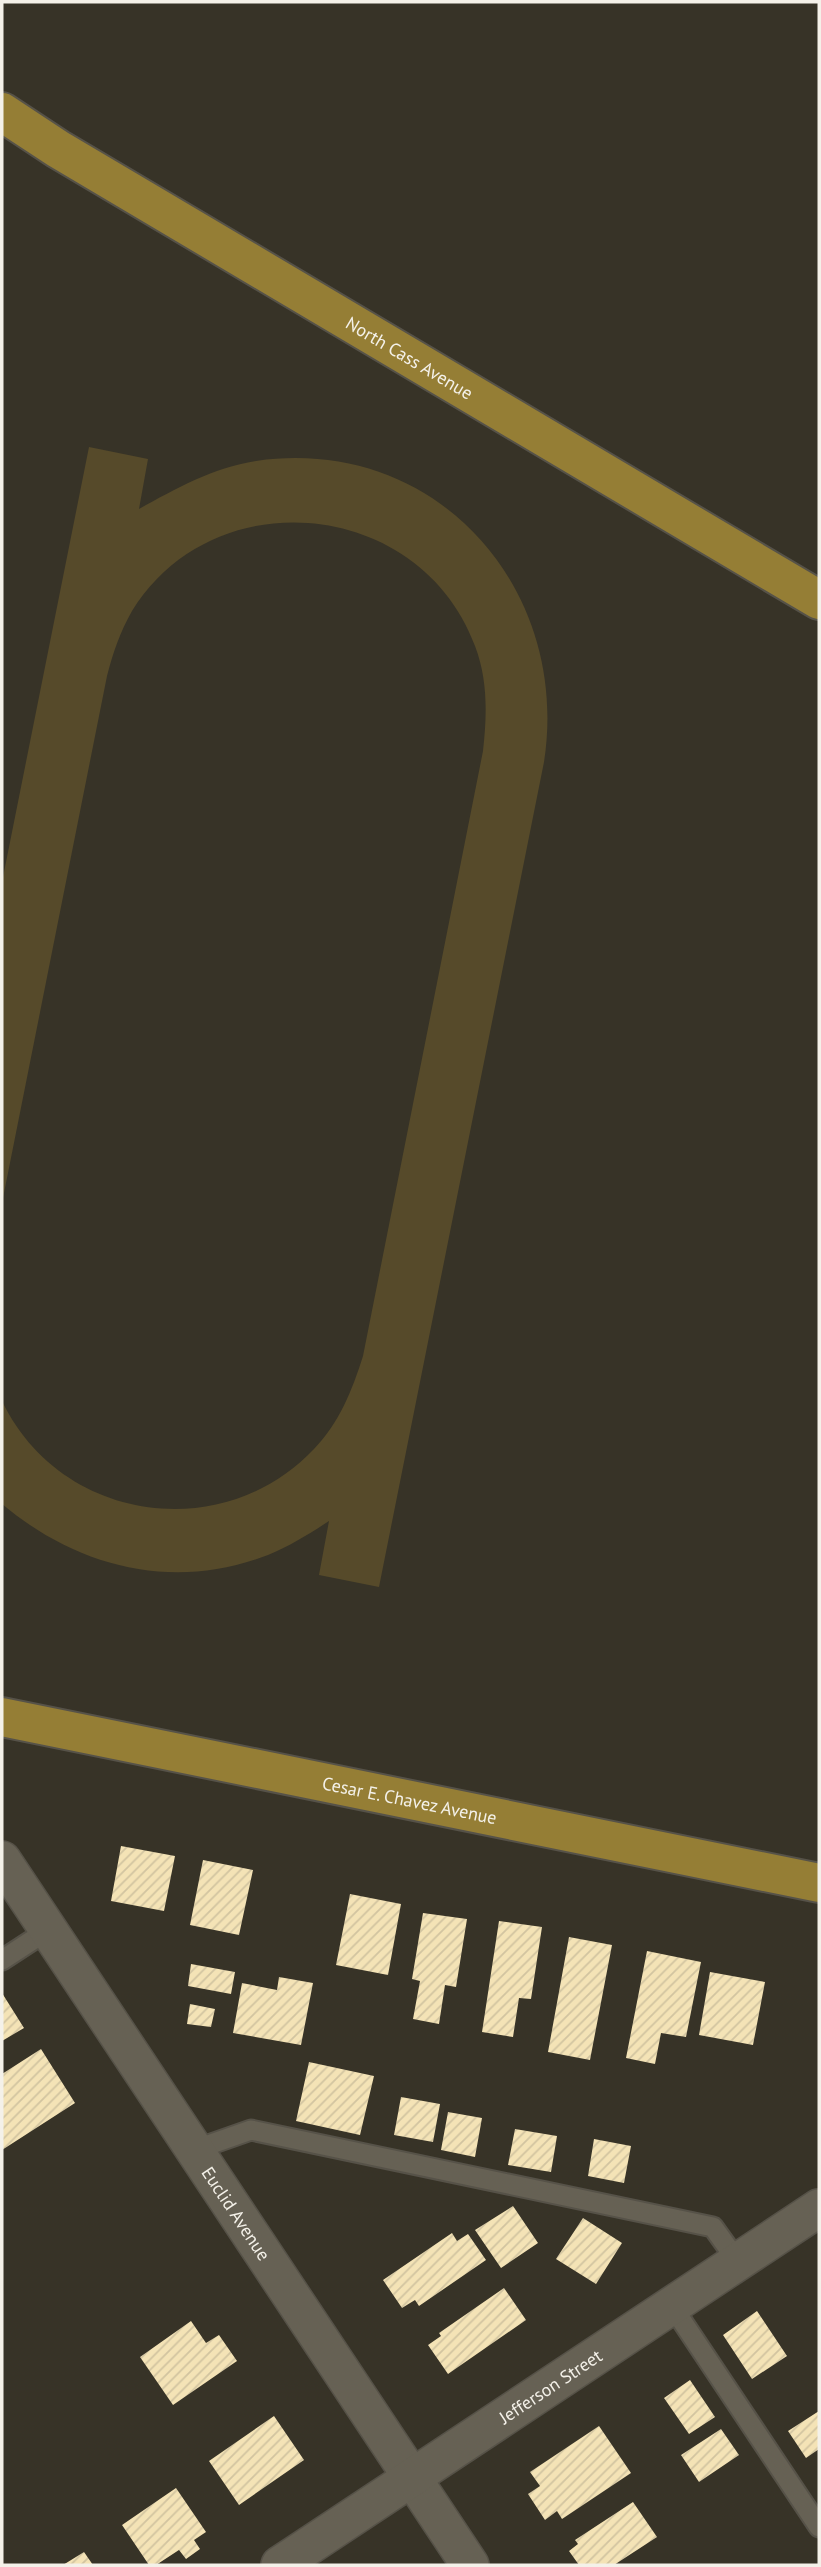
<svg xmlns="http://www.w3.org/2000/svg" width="821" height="2567" font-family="'PT Sans',sans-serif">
  <defs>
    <pattern id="building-hatch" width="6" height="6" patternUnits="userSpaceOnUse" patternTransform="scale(1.75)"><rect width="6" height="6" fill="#f4e3b6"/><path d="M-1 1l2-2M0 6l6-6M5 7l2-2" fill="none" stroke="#d2c4a0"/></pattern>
  </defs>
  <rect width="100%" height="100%" fill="#373327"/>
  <path fill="#564a2a" d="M89 447 148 459 139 509C177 488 212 468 256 461 436 435 571 588 544 762L379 1587 319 1575 329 1521C309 1534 290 1546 268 1555 173 1592 77 1567 2 1504V1401C60 1522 222 1546 314 1449 339 1423 352 1391 363 1356L483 751C487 715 488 680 475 646 421 499 214 478 132 611 120 632 113 653 107 676L2 1203V882Z"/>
  <path fill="url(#building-hatch)" d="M121 1846 175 1856 164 1911 111 1901Z
    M203 1860 253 1870 239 1935 190 1925Z
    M350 1894 401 1904 388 1975 336 1965Z
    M423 1913 467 1919 456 1987 445 1985 439 2024 413 2019 420 1981 412 1979Z
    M499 1921 542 1927 531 1999 519 1998 513 2037 482 2032Z
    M569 1937 612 1945 590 2060 548 2052Z
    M647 1951 701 1962 686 2037 661 2033 655 2064 626 2058Z
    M191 1964 235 1972 231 1994 188 1986Z
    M710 1972 765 1982 753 2045 699 2035Z
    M279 1977 313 1983 301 2045 233 2033 242 1983 277 1990Z
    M2 1993 24 2028 2 2041Z
    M190 2004 215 2009 211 2027 187 2024Z
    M41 2049 75 2103 2 2150V2074Z
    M309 2062 374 2076 360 2135 296 2121Z
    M401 2097 440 2104 433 2142 394 2135Z
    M448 2112 482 2118 475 2157 441 2150Z
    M515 2129 557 2136 551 2172 508 2165Z
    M594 2139 631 2146 624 2183 588 2176Z
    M513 2206 538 2243 501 2268 475 2230Z
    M583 2218 622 2243 596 2284 556 2259Z
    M452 2233 457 2241 468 2234 486 2260 419 2306 415 2300 402 2308 383 2280Z
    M504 2288 526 2320 448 2374 428 2345 441 2336 439 2333Z
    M757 2311 787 2356 752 2379 723 2335Z
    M191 2321 206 2343 219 2335 237 2361 173 2405 140 2357Z
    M690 2380 715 2417 689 2434 664 2398Z
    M819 2411V2449L806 2458 788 2431Z
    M274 2416 304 2460 239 2505 209 2461Z
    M599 2426 631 2473 562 2519 557 2511 545 2520 528 2494 540 2486 530 2472Z
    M721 2429 739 2455 699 2482 681 2455Z
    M176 2488 206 2532 194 2540 200 2549 186 2559 179 2550 156 2565H149L122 2525Z
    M633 2502 657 2537 614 2565H579L569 2551 578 2544 575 2540Z
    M84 2552 93 2565H63Z"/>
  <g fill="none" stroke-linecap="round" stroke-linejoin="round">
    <defs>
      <path id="service" d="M2 1960 48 1930
        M194 2150 251 2130 713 2227 738 2262
        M672 2306 819 2527"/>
      <g id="minor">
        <path id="s1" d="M2 1860 470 2565"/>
        <path id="s2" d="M280 2565 819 2208"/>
      </g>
      <g id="primary">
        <path id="s3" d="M2 112 58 149 819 600"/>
        <path id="s4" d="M2 1717 819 1883"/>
      </g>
    </defs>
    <use href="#service" stroke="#565248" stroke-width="23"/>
    <use href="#minor" stroke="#565248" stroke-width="40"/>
    <use href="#primary" stroke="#565248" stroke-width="42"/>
    <use href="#service" stroke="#666154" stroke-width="19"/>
    <use href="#minor" stroke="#666154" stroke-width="37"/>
    <use href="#primary" stroke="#957e35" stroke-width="38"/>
  </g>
  <g text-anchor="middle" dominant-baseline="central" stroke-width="7" stroke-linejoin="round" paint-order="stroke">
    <g font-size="18" fill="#f4f1e9" stroke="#2d291d">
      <text stroke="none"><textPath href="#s3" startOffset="476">North Cass Avenue</textPath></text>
      <text stroke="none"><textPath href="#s4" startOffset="416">Cesar E. Chavez Avenue</textPath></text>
      <text stroke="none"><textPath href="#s1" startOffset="424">Euclid Avenue</textPath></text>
      <text stroke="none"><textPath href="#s2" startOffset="324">Jefferson Street</textPath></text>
    </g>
  </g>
  <rect width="821" height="2567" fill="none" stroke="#f4f1e9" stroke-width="7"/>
</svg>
